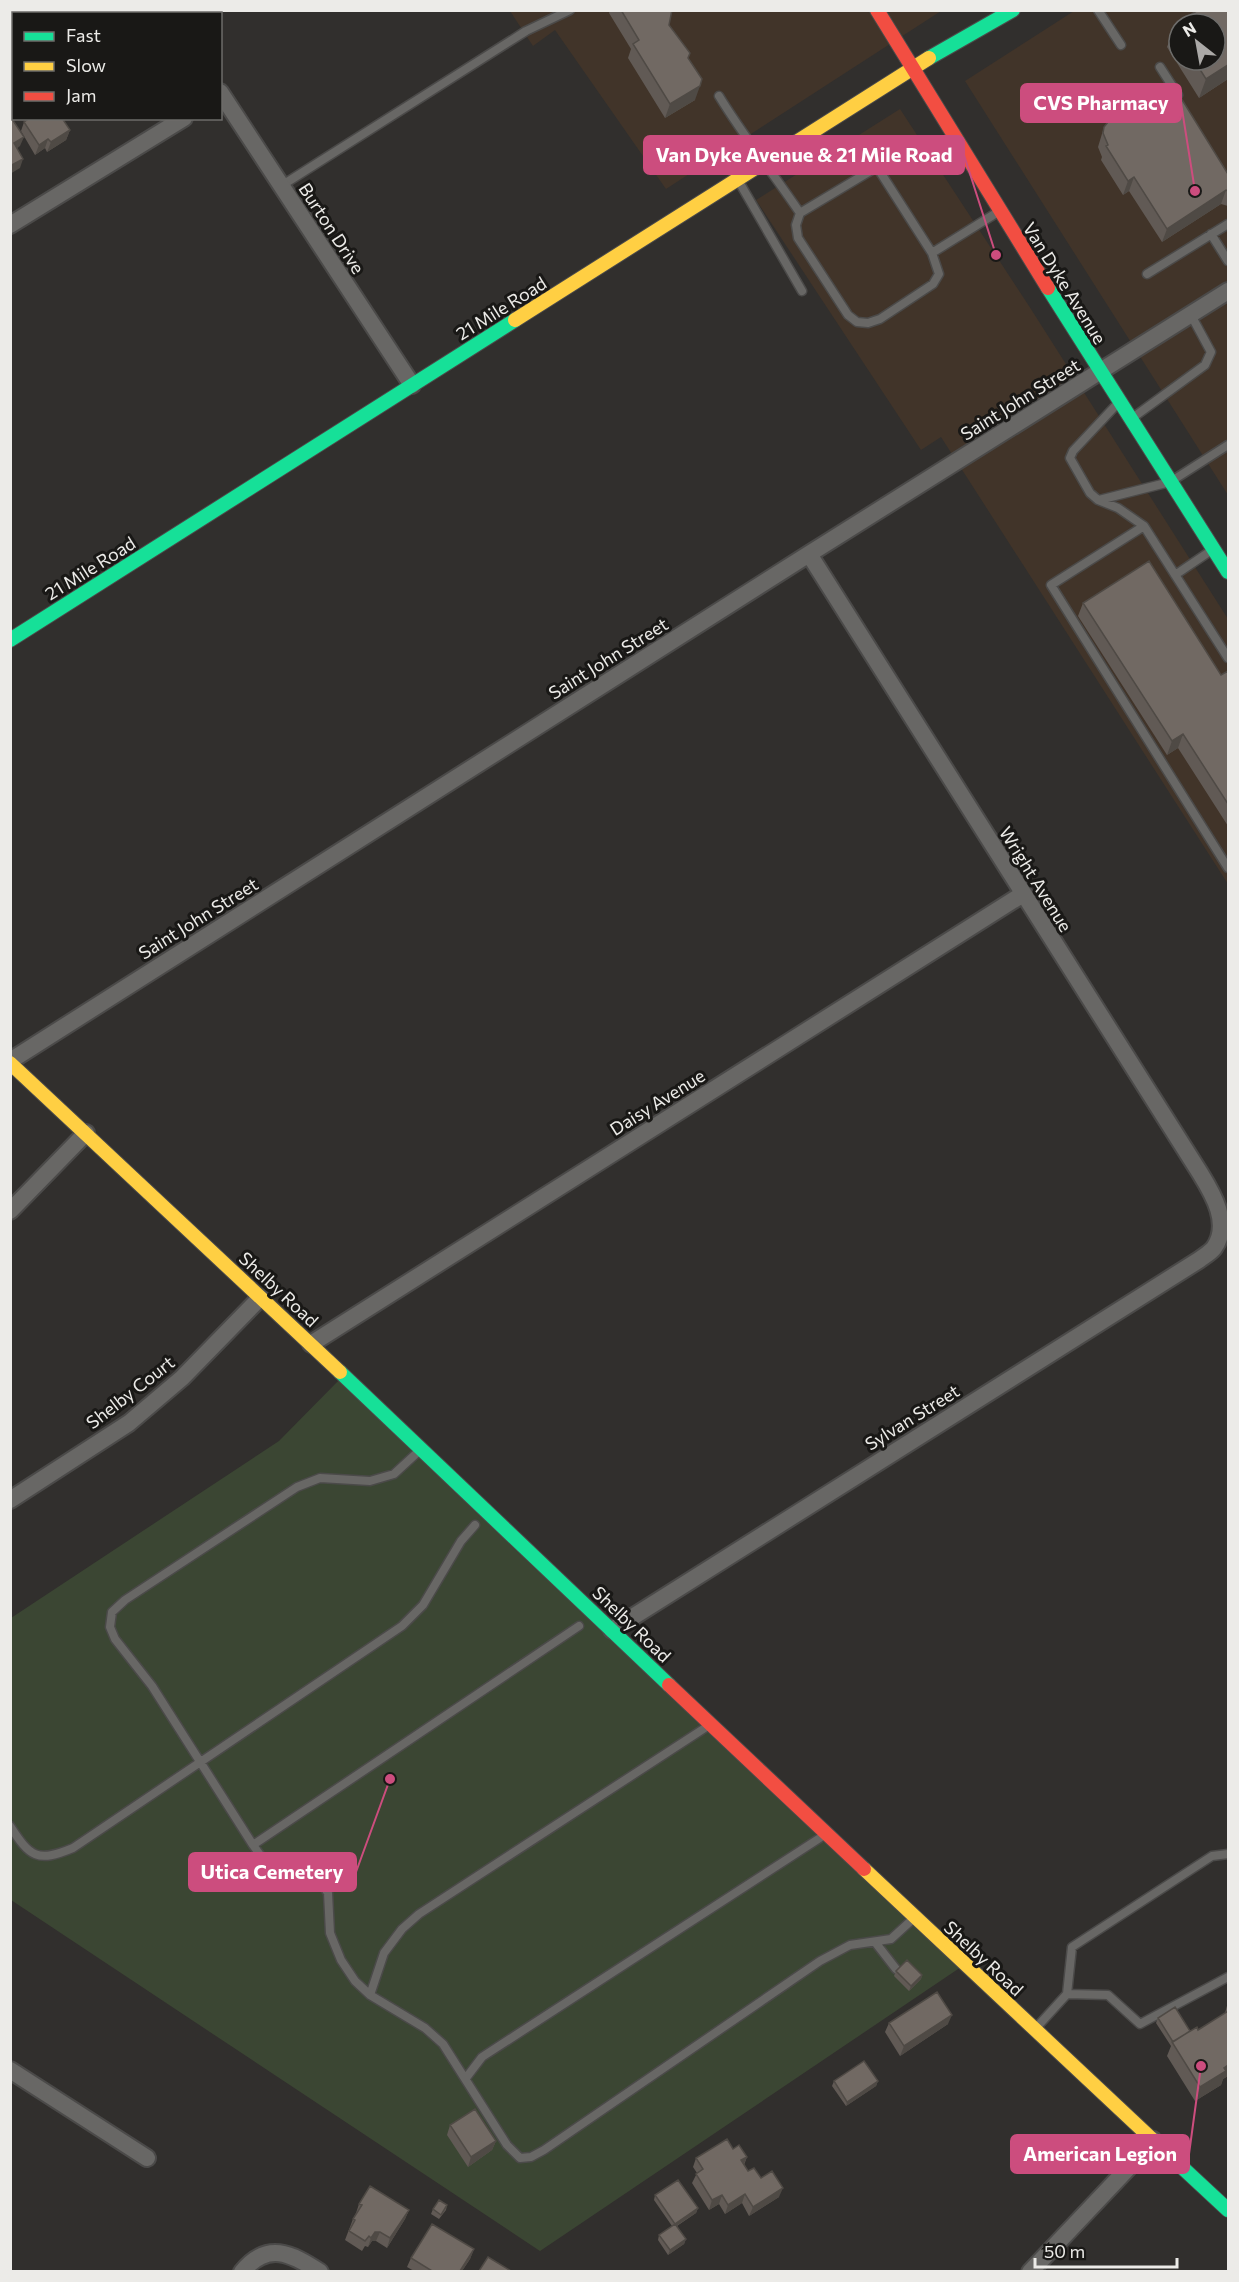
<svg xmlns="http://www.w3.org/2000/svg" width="1239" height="2282" font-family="Commissioner,sans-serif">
  <rect width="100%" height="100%" fill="#312f2d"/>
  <path fill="#413429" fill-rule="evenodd" d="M510 11H941L666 189 555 30 533 46Z
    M1074 11H1228V495L965 81ZM1179 24H1215V60H1179Z
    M900 109 1029 306 1228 619V884L941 437 921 450 756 200Z"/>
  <path fill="#3b4633" d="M344 1375 964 1965 540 2251 11 1900V1618L279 1441Z"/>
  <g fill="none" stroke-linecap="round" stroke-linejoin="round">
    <defs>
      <path id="lane" d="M1098 10 1121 45
        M1160 67 1178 95
        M719 96C744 137 773 173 800 213L877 167 932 253 998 212
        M738 180 802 291
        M281 186 526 31 570 10
        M800 213 796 225 798 238 848 315 857 322 868 323 880 319 933 284 939 274 932 253
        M1211 234 1228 261
        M1147 274 1228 224
        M1119 402 1073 451 1070 458 1090 493 1098 500 1118 508 1144 526
        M1131 419 1205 365 1211 352 1191 315
        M1099 500 1170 482 1228 445
        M1175 575 1212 550
        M1228 658 1144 526 1051 585 1228 868
        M419 1451 394 1474 370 1481 320 1478 297 1487 125 1600 112 1612 110 1627 115 1639 152 1686 253 1845 268 1866 284 1876H304L319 1880 328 1893 330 1933 341 1960 355 1981 370 1995 425 2028 443 2044 507 2145 520 2158 531 2157 544 2150 820 1961 850 1945 891 1939 914 1918
        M10 1826C30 1857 37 1863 73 1848L402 1626 423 1605 461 1541 475 1525
        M253 1845 579 1626
        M875 1942 896 1969
        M1067 1994 1108 1995 1140 2024 1228 1977
        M370 1995 384 1953 402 1929 419 1914 711 1724
        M1036 2028 1067 1994 1072 1947 1212 1856 1228 1854
        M466 2078 482 2057 826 1834"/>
      <path id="street" d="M168 10 170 14
        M220 92 412 385
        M10 225 184 118
        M10 1061 809 554 1228 291
        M10 1211 86 1133
        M311 1344 1023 894
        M10 1500 129 1423 182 1378 260 1298
        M612 1630 1199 1260C1204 1256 1210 1253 1214 1248 1231 1224 1213 1194 1200 1173L809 554
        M10 2070 147 2158
        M242 2272C267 2241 291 2253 320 2272
        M1030 2272 1132 2164 1153 2140"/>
      <path id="fast" d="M929 58 1013 10
        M1048 288 1228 572
        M10 640 515 320
        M340 1372 669 1685
        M1171 2157 1228 2210"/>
      <path id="slow" d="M515 320 929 58
        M10 1063 340 1372
        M864 1869 1171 2157"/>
      <path id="jam" d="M877 10 1048 288
        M669 1685 864 1869"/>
    </defs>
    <use href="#lane" stroke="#4b4a49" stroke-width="11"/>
    <use href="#street" stroke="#4b4a49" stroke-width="20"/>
    <use href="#fast" stroke="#4b4a49" stroke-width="16"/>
    <use href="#slow" stroke="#4b4a49" stroke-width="16"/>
    <use href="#jam" stroke="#4b4a49" stroke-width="16"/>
    <use href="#lane" stroke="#686765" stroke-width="8"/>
    <use href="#street" stroke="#686765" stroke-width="16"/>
    <use href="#fast" stroke="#16e098" stroke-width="14"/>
    <use href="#slow" stroke="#ffcf43" stroke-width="14"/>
    <use href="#jam" stroke="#f24e42" stroke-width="14"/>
  </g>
  <path fill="#615a55" d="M77 10H97L92 14H79Z
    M610 10H672L669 25 690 53 688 59 695 100 665 118 628 58 631 49 609 13Z
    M1228 10V79L1199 98 1167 47 1174 29 1179 26V60H1215L1183 23 1184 19Z
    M1152 99 1228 174V206L1221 204 1162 242 1129 191 1123 195 1101 160 1102 157 1098 147 1104 127Z
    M62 119 70 130 66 140 47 152 45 148 35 155 21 131 24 122Z
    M1083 603 1221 675 1228 671V826L1178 748 1167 755 1078 616Z
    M896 1971 922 1975 921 1979 909 1991 894 1976Z
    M1228 2002V2076L1223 2079 1221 2085 1195 2101 1167 2056 1171 2046 1156 2023 1158 2018 1190 2031 1198 2030 1225 2013Z
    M889 2023 948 2024 900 2056 885 2032Z
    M834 2081H878L876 2086 846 2106 832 2086Z
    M450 2125 496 2141 492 2150 468 2167 447 2135Z
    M733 2149 747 2157 744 2165 748 2171 761 2178 779 2197 749 2216 742 2203 725 2214 719 2204 709 2210 692 2183 697 2173 693 2167 696 2158Z
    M655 2195 698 2208 696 2213 677 2226 686 2239 684 2244 668 2255 658 2240 659 2235 672 2226 654 2200Z
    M359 2204 409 2210 405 2219 387 2248 376 2241H372L368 2247 365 2246 362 2251 345 2240 353 2219 356 2213Z
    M447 2205 446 2210 439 2219 431 2214 433 2209Z
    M474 2249 470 2259 462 2271H414L407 2267 411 2258Z"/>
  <path fill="#4f4a45" d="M86 10H97L92 14H85Z
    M1228 65V79L1199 98 1206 79Z
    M700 86 695 100 665 118 670 104Z
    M70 130 66 140 47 152 51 142Z
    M24 137 20 146 11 153 14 143Z
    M48 139 45 148 35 155 39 145Z
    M23 159 20 168 10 174V166Z
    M1134 177 1129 191 1123 195 1128 181Z
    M1226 190 1221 204 1162 242 1167 229Z
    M1183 734 1178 748 1167 755 1172 741Z
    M922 1975 921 1979 909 1991 911 1986Z
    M952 2015 948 2024 900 2056 904 2046Z
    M1228 2065V2076L1223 2079 1221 2085 1195 2101 1200 2087Z
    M878 2081 876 2086 846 2106 847 2102Z
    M496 2141 492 2150 468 2167 471 2157Z
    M747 2157 743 2166 741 2160Z
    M783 2188 779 2197 749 2216 753 2207Z
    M745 2194 742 2203 725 2214 728 2205Z
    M722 2195 719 2204 709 2210 712 2200Z
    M698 2208 696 2213 673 2228 675 2224Z
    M409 2210 405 2219 387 2248 390 2238Z
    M375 2232H380L376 2241H372L368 2247 371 2238Z
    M686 2239 684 2244 668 2255 670 2250Z
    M474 2249 470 2259 462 2271H460Z"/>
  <path fill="#716963" stroke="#4f4a45" stroke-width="1.5" d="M107 10H114L116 14H102Z
    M621 10H672L669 25 690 53 688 58 702 79 700 86 670 104 633 44 639 40Z
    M1198 10H1228V65L1206 79 1194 60H1215V24H1182L1186 21 1184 19Z
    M1179 26V36L1174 29Z
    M1173 85 1228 174V191L1226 190 1167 229 1134 177 1128 181 1106 146 1108 145 1103 133 1104 127 1108 122 1150 96 1152 99Z
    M10 116 24 137 14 143 23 159 10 166Z
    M30 118H62L70 130 51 142 48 139 39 145 24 122Z
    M1149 561 1221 675 1228 671V804L1183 734 1172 741 1083 603Z
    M907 1960 922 1975 911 1986 896 1971Z
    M937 1992 952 2015 904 2046 889 2023Z
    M1175 2007 1190 2031 1173 2042 1158 2018Z
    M1228 2011V2065L1224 2068 1226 2071 1200 2087 1172 2042 1197 2027 1198 2030Z
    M864 2061 878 2081 847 2102 834 2081Z
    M475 2109 496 2141 471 2157 450 2125Z
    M727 2139 733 2149 739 2145 747 2157 741 2160 748 2171 754 2168 761 2178 772 2171 783 2188 753 2207 745 2194 728 2205 722 2195 712 2200 696 2174 703 2169 696 2158Z
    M678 2180 698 2208 675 2224 686 2239 670 2250 659 2235 675 2224 655 2195Z
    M370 2186 409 2210 390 2238 380 2232H375L371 2238 369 2236 365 2241 349 2231 355 2220 353 2219 362 2205 359 2204Z
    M439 2200 447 2205 441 2215 433 2209Z
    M432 2224 474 2249 460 2271H432L411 2258Z
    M488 2257 511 2271H479Z"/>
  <g text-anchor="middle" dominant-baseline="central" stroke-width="6" stroke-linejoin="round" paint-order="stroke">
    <g font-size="18" fill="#ecebe8" stroke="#191816">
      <text transform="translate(332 228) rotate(57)">Burton Drive</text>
      <text transform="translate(1065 283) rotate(58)">Van Dyke Avenue</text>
      <text transform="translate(501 308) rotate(-32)">21 Mile Road</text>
      <text transform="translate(1020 399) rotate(-32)">Saint John Street</text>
      <text transform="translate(90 568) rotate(-32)">21 Mile Road</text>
      <text transform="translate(608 658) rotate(-32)">Saint John Street</text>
      <text transform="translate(1036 879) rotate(58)">Wright Avenue</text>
      <text transform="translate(198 918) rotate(-32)">Saint John Street</text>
      <text transform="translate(657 1102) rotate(-32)">Daisy Avenue</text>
      <text transform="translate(279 1289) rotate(43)">Shelby Road</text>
      <text transform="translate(130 1392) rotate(-38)">Shelby Court</text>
      <text transform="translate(912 1417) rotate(-32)">Sylvan Street</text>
      <text transform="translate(632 1624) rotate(44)">Shelby Road</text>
      <text transform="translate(984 1958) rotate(43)">Shelby Road</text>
    </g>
  </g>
  <path fill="none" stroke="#cc4d7e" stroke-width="2" d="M1195 191L1181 103M996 255L964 155M390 1779L356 1872M1201 2066L1189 2154"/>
  <g fill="#cc4d7e" stroke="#191816" stroke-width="2">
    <circle cx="1195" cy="191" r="6"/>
    <circle cx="996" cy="255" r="6"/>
    <circle cx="390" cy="1779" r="6"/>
    <circle cx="1201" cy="2066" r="6"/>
  </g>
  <g fill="#cc4d7e" stroke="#cc4d7e" stroke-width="2">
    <rect x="1021" y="84" width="160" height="38" rx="6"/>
    <rect x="644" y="136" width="320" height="38" rx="6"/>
    <rect x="189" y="1853" width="167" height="38" rx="6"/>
    <rect x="1011" y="2135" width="178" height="38" rx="6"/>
  </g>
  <g font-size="20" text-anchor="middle" font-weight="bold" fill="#fff">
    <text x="1101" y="110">CVS Pharmacy</text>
    <text x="804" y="162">Van Dyke Avenue &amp; 21 Mile Road</text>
    <text x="272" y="1879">Utica Cemetery</text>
    <text x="1100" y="2161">American Legion</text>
  </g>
  <rect width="1239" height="2282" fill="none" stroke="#ecebe8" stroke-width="24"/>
  <rect x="12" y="12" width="210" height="108" fill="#191816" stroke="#6d6c6a" stroke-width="1.5"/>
  <rect x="24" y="32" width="30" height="9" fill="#16e098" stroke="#6d6c6a" stroke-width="1.5"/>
  <text x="66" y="42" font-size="18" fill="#ecebe8">Fast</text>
  <rect x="24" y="62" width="30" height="9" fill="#ffcf43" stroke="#6d6c6a" stroke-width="1.5"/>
  <text x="66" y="72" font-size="18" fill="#ecebe8">Slow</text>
  <rect x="24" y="92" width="30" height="9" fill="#f24e42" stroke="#6d6c6a" stroke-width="1.5"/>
  <text x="66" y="102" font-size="18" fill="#ecebe8">Jam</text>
  <g transform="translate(1197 42) rotate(329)"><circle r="28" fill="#191816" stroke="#6d6c6a" stroke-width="1.5"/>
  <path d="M0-4.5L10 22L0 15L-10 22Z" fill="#aba9a7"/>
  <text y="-9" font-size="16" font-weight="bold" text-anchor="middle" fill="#ecebe8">N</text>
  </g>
  <path d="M1035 2258v9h142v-9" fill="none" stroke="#ecebe8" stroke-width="3"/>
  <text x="1044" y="2258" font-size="18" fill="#ecebe8" stroke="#191816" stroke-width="4.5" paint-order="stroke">50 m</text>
</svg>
